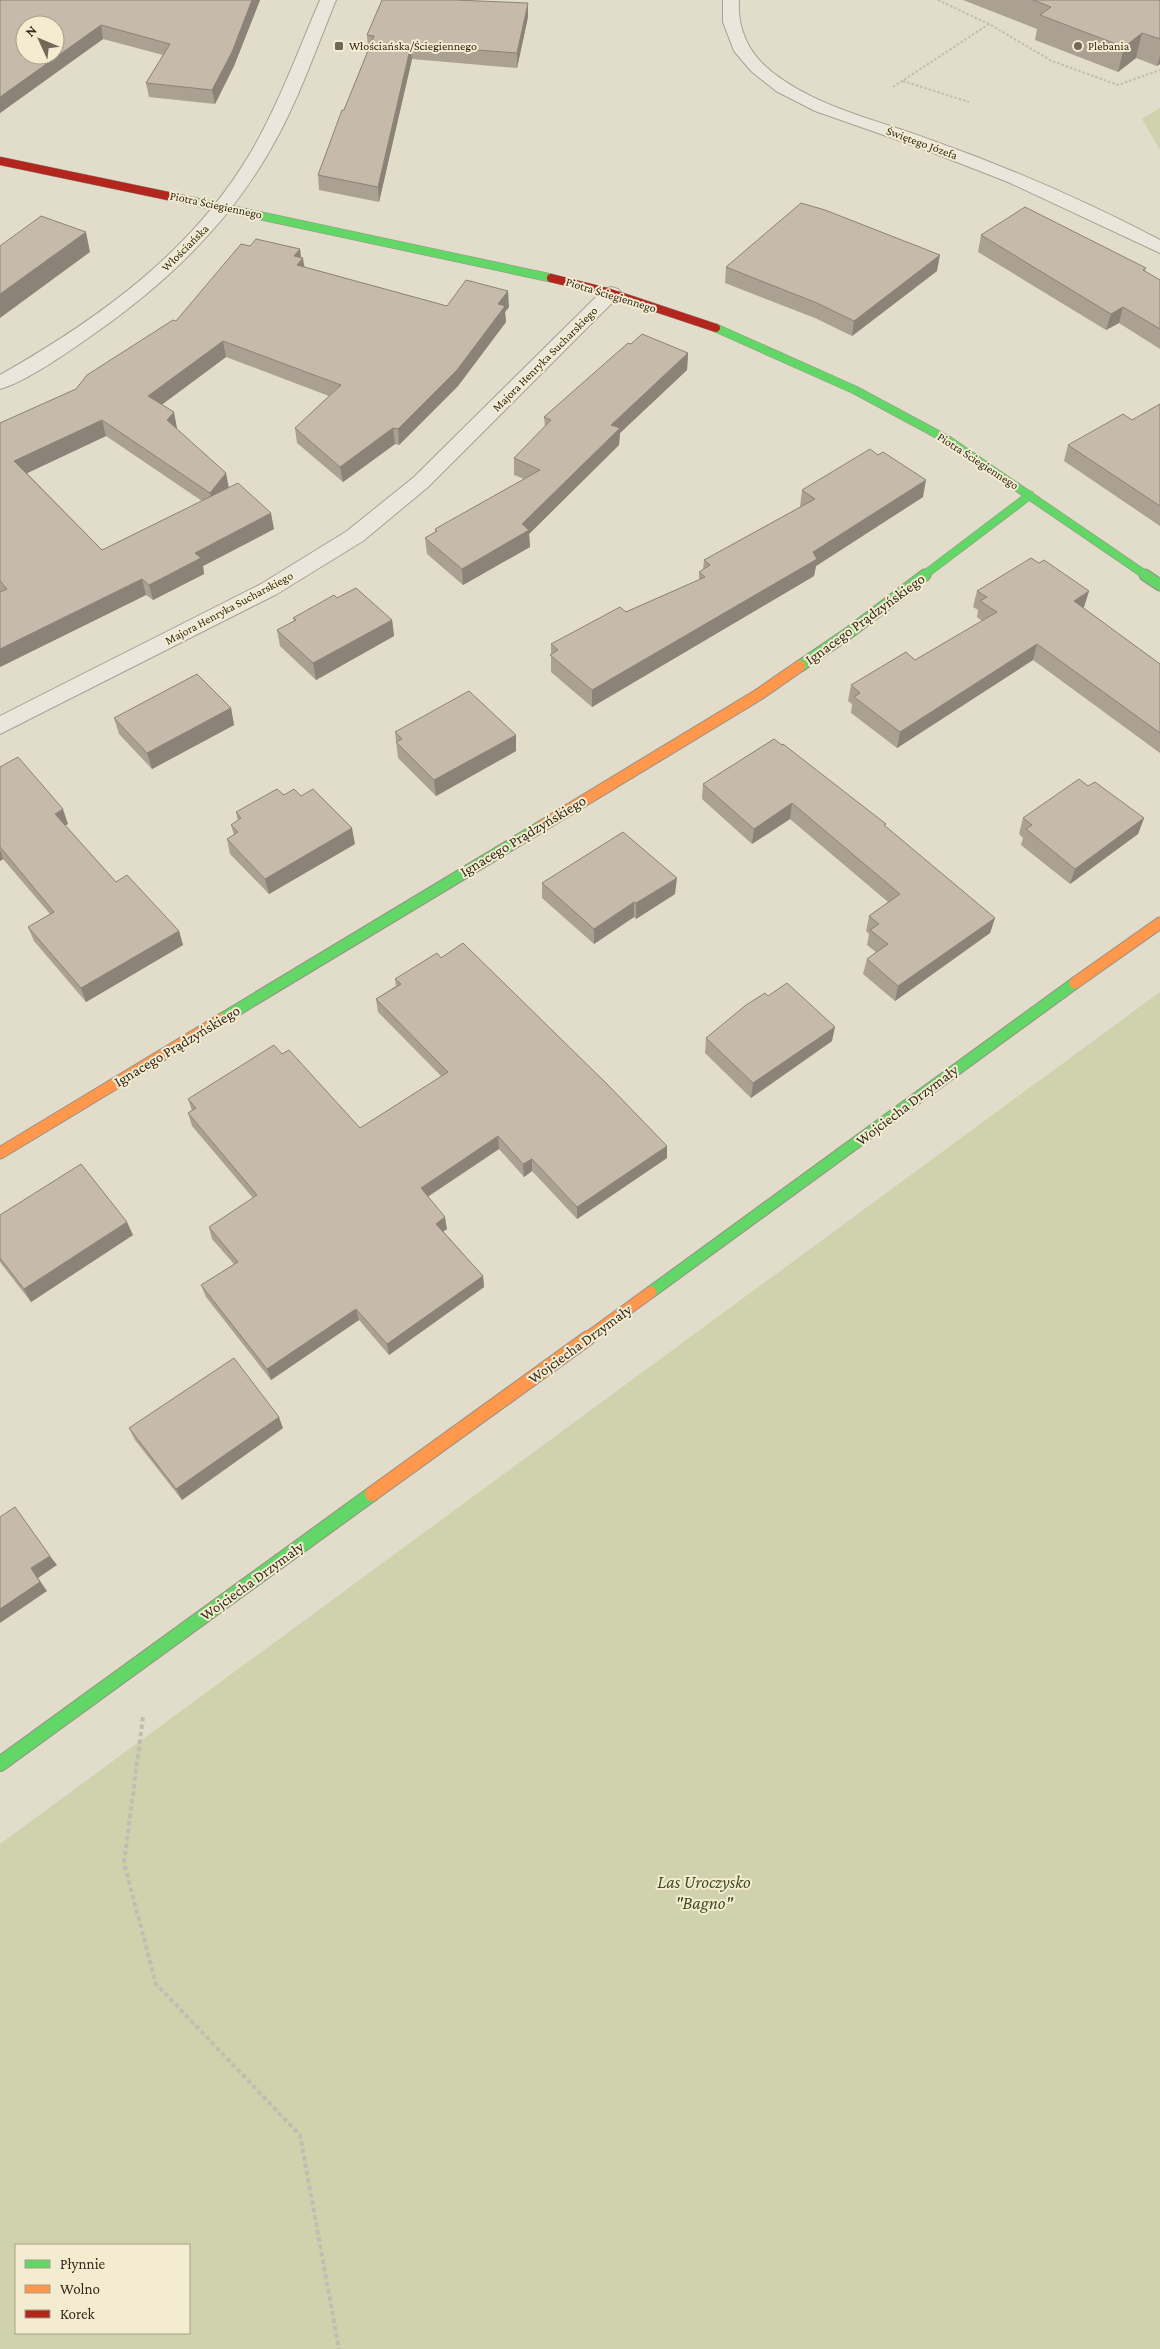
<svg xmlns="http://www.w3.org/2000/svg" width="1160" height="2349" font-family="'Crimson Pro',serif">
  <rect width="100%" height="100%" fill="#e2dcca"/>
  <path fill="#cfd2ad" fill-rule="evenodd" d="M1160 108V150L1142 119Z
    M1160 992V2349H0V1844ZM16 2245H189V2333H16Z"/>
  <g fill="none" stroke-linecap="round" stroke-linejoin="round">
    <defs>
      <path id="street" d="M320 0H336C315 51 297 105 269 152 225 228 163 286 91 336 70 351 24 383 0 389V375C99 319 193 251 251 152 279 104 298 51 320 0Z
        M723 0H739C737 29 749 54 772 72 818 108 878 120 931 140 1010 168 1086 201 1160 240V253L1008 182 918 147 815 111 776 91 751 71 734 51 723 22Z
        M611 287 618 289 621 293 618 297 428 487 363 541 277 594 0 734V716L261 584 347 531 414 477 604 289Z"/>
      <path id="fast-far2" d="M187 200 551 278
        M716 328 855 390 948 440 1147 576
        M923 576 1030 495"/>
      <path id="fast-far1" d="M1145 575 1160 585
        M800 666 850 632 925 575
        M222 1019 542 826
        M651 1292 1075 983"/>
      <path id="fast" d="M0 1764 372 1494"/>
      <path id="slow-far1" d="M542 826 758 695 800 666
        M1075 983 1160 923
        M0 1153 222 1019
        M586 1339 651 1292"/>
      <path id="slow" d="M372 1494 588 1338"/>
      <path id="jam" d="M0 161 187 200
        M551 278 611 293 716 328"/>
    </defs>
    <use href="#street" stroke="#a7a194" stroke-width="2"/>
    <use href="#fast-far2" stroke="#969084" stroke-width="9"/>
    <use href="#fast-far1" stroke="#969084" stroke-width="13"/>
    <use href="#fast" stroke="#969084" stroke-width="16"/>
    <use href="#slow-far1" stroke="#969084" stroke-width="13"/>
    <use href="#slow" stroke="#969084" stroke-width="16"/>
    <use href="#jam" stroke="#969084" stroke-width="9"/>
    <path stroke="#c2bdb3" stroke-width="2" stroke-dasharray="2.5 2" stroke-linecap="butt" d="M938 0 989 24 1052 61 1118 85 1160 70
      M903 81 969 102
      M893 87 989 24"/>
    <path stroke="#c2bdb3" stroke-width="4" stroke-dasharray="4.5 3" stroke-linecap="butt" d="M143 1717 124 1863 156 1984 300 2135 339 2349"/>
    <use href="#street" fill="#eae6dc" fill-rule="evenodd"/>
    <use href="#fast-far2" stroke="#63d668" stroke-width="8"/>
    <use href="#fast-far1" stroke="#63d668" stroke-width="11"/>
    <use href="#fast" stroke="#63d668" stroke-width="14"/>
    <use href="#slow-far1" stroke="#ff974d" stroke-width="11"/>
    <use href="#slow" stroke="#ff974d" stroke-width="14"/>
    <use href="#jam" stroke="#b3261e" stroke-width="8"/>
  </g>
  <path fill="#aaa193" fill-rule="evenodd" d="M0 0H260L234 66 215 104 149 97 146 83 163 55 103 39 0 113Z
    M461 0 528 17 517 68 412 59 379 202 319 190 318 175 368 50 367 35Z
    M963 0H1160V64L1157 66 1136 58 1118 72 1035 40 1037 29Z
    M981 235 1146 268 1145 271 1160 280V349L1119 323 1106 330 978 252Z
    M250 246 300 249 301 257 305 267 447 306 509 307 505 312 506 322 458 386 399 445 395 444 343 482 297 443 295 428 329 396 226 357 161 405 177 428V429L229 488 274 529 203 566 204 574 153 600 146 595 0 667V423L76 389 176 321ZM106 436 202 501 102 550 27 473Z
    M726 267 937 271 852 336 815 318 725 283Z
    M631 344 688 353 687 370 620 433 619 445 529 534 530 547 463 585 427 554 425 538 435 532V529L524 479 514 475V458L545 427 544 417Z
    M1160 404V526L1064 461 1068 445 1132 420Z
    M802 490 923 497 816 566 814 576 592 707 551 672V644L699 580V572L703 570 704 560 800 507Z
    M1039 563 1089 591 1084 607 1083 608 1160 664V753L1033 660 897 748 851 713 852 704 848 701 851 685 915 660 982 621 977 617 978 610 973 607 977 591Z
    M337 598 392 620 394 636 316 680 280 646 277 630 294 621 293 618Z
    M231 708 234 725 152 769 119 734 114 718Z
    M395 732 516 735V751L436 796 398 758Z
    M774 739 885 827 995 918 990 933 895 1001 863 974 867 959 876 952 867 945 869 934 866 931 869 916 888 902 790 819 752 844 702 799 703 784Z
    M0 767 68 824 65 825 116 882 179 931 183 945 86 1002 34 941 28 927 50 914 3 859 0 861Z
    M1088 786 1144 818 1138 834 1070 884 1021 845 1023 838 1019 834 1023 818Z
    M284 795 301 796 355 844 269 894 230 854 227 839 234 835 231 825 238 821 236 812Z
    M542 883 675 894 636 919 634 917 594 944 542 898Z
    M441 958 667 1158 577 1219 532 1171 524 1177 499 1149 428 1196 447 1229 443 1231 483 1276 484 1287 389 1355 359 1320 271 1380 206 1297 201 1285 234 1264 212 1239 209 1227 253 1198 192 1126 188 1113 192 1111 188 1099 282 1054 360 1128 442 1077 378 1012 376 999 396 986 395 979Z
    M706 1038 832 1041 751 1098 705 1053Z
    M0 1215 133 1235 31 1302 0 1262Z
    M129 1428H283L182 1500 135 1440Z"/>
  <path fill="#8b8378" d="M252 0H260L234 66 215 104 212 90Z
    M528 3V17L517 68V53Z
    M101 25 103 39 0 113V97Z
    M1142 33 1136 58 1118 72 1124 47Z
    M411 45 412 59 379 202 378 187Z
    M1160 56V64L1157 66Z
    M86 232 90 252 0 318V294Z
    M300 249 301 260 303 258 305 274 299 281 294 256Z
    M940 255 937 271 852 336 854 321Z
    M508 291 509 307 505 312 506 322 458 386 399 445 398 429Z
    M1123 307 1119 323 1106 330 1111 314Z
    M223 341 226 357 152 412 148 396Z
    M688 353 687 370 620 433 619 445 529 534 530 547 463 585 462 569 522 524 611 425Z
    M174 412 177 428 171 436 167 420Z
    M102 420 106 436 19 477 14 461Z
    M393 428 395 444 343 482 340 467Z
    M226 473 229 488 213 508 210 493Z
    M926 480 923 497 816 566 814 576 592 707V690L813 552Z
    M271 513 274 529 203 566 204 574 153 600 149 585 195 553Z
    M142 579 146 595 0 667V649Z
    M1089 591 1084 607 1069 617 1074 601Z
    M392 620 394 636 316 680 313 663Z
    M1037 644 1033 660 897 748 900 732Z
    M231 708 234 725 152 769 147 753Z
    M516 735V751L436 796 434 780Z
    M792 803 790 819 752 844 754 829Z
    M63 809 68 824 60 828 55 814Z
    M1144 818 1138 834 1070 884 1075 869Z
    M352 828 355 844 269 894 265 879Z
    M0 850 3 859 0 861Z
    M677 878 675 894 636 919V903Z
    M634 902V917L594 944V929Z
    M995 918 990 933 895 1001 898 986Z
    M179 931 183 945 86 1002 81 988Z
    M835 1027 832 1041 751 1098 753 1083Z
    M498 1136 499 1149 423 1200 421 1188Z
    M667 1146V1158L577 1219V1207Z
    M532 1159V1171L524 1177 523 1164Z
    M445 1217 447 1229 437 1236 436 1224Z
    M127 1222 133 1235 31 1302 24 1289Z
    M483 1276 484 1287 389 1355 387 1344Z
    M356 1309 359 1320 271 1380 267 1369Z
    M279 1417 283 1428 182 1500 176 1489Z
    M50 1556 57 1565 38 1578 47 1591 0 1623V1609L31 1568Z"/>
  <path fill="#c6bbab" stroke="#8b8378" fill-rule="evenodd" d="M0 0H252L232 52 212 90 146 83 170 44 101 25 0 97ZM25 25H55V55H25Z
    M382 0H455L528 3 517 53 411 45 378 187 318 175 342 110H344L374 36 367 35Z
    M1033 0H1160V39L1142 33 1124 47 1040 15 1051 7Z
    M801 203 825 210 940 255 854 321 817 303 726 267Z
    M1025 207 1146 268 1143 270 1160 280V329L1123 307 1111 314 981 235Z
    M41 216 86 232 0 294V246Z
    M256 239 300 249 294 256 303 258 297 265 447 306 466 280 508 291 498 304 505 306 457 370 398 429 393 428 340 467 295 428 341 385 223 341 148 396 174 412 167 420 226 473 210 493 102 420 14 461 102 550 238 483 271 513 195 553 201 558 149 585 142 579 0 649V592L7 589 0 581V423L76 389 87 375 173 320 176 321 241 244 250 246Z
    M642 334 688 353 611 425 620 428 522 524 529 530 462 569 425 538 437 531 435 529 540 470 514 458 551 420 544 417 628 343 631 344Z
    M1160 404V506L1068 445 1123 414 1132 420Z
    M870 449 878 455 883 452 926 480 813 552 817 559 592 690 550 655 558 650 551 644 620 607 626 612 705 577 699 572 710 565 704 560 815 499 802 490Z
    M1031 558 1039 563 1044 560 1089 591 1074 601 1160 664V733L1037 644 900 732 854 697 860 693 851 685 906 652 915 660 997 612 980 601 987 597 977 591Z
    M356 588 392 620 313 663 277 630 296 620 293 618 334 595 337 598Z
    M197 674 231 708 147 753 114 718Z
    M469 691 516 735 434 780 396 742 402 739 395 732Z
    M774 739 782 745 783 744 886 824 884 825 995 918 898 986 867 959 888 944 870 930 879 924 869 916 900 894 792 803 754 829 703 784Z
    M18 757 63 809 55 814 116 882 127 875 179 931 81 988 28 927 54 912 0 847V767Z
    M1079 779 1088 786 1095 782 1144 818 1075 869 1026 829 1032 825 1023 818Z
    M277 789 284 795 294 789 301 796 313 789 352 828 265 879 227 839 238 832 231 825 241 818 236 812Z
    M623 832 677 878 636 903 634 902 594 929 542 883Z
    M463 943 607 1084 667 1146 577 1207 532 1159 523 1164 498 1136 421 1188 445 1217 436 1224 483 1276 387 1344 356 1309 267 1369 201 1285 238 1262 209 1227 257 1195 188 1113 196 1108 188 1099 274 1045 282 1054 289 1050 360 1128 448 1072 376 999 401 984 395 979 437 953 441 958Z
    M787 983 835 1027 753 1083 706 1038 746 1005 765 993 768 996Z
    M81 1164 127 1222 24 1289 0 1258V1215Z
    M234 1358 279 1417 176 1489 129 1428Z
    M15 1507 50 1556 31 1568 40 1582 0 1609V1517Z"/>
  <g fill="#71685a" stroke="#f4ecd0" stroke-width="2">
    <rect x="334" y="41" width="10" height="10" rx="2.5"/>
    <circle cx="1078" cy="46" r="5"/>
  </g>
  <g text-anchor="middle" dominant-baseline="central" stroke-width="4" stroke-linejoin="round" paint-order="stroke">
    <g font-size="12" fill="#342a1d" stroke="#f4ecd0" text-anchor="start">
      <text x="349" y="46">Włościańska/Ściegiennego</text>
      <text x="1088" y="46">Plebania</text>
    </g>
    <g font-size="12" fill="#342a1d" stroke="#f4ecd0">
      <text transform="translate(922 143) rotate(20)">Świętego Józefa</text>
      <text transform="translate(216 205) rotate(12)">Piotra Ściegiennego</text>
      <text transform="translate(185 248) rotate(-45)">Włościańska</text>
      <text transform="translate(611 295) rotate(17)">Piotra Ściegiennego</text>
      <text transform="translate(545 359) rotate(-45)">Majora Henryka Sucharskiego</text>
      <text transform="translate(978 461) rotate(33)">Piotra Ściegiennego</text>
      <text transform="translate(229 608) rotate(-28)">Majora Henryka Sucharskiego</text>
    </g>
    <g font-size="15" fill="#342a1d" stroke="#f4ecd0">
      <text transform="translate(865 619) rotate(-36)">Ignacego Prądzyńskiego</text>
      <text transform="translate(523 836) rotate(-31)">Ignacego Prądzyńskiego</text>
      <text transform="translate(177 1046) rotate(-31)">Ignacego Prądzyńskiego</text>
      <text transform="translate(907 1105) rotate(-37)">Wojciecha Drzymały</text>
      <text transform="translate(580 1344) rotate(-36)">Wojciecha Drzymały</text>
      <text transform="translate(252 1581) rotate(-36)">Wojciecha Drzymały</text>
    </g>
    <g font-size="18" font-style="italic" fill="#425024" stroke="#f4ecd0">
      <text x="704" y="1882">Las Uroczysko<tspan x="704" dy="21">"Bagno"</tspan></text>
    </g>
  </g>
  <rect x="15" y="2244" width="175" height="90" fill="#f4ecd0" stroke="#a79e88"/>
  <rect x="25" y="2260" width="25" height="8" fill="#63d668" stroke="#a79e88"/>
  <text x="60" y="2269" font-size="15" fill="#342a1d">Płynnie</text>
  <rect x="25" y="2285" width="25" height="8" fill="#ff974d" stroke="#a79e88"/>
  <text x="60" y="2294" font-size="15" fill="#342a1d">Wolno</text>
  <rect x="25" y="2310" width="25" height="8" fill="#b3261e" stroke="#a79e88"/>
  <text x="60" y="2319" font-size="15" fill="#342a1d">Korek</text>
  <g transform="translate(40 40) rotate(314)"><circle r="24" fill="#f4ecd0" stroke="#a79e88"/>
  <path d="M0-4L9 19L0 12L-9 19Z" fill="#71685a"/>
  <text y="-8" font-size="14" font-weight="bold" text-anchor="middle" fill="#342a1d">N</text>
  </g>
</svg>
